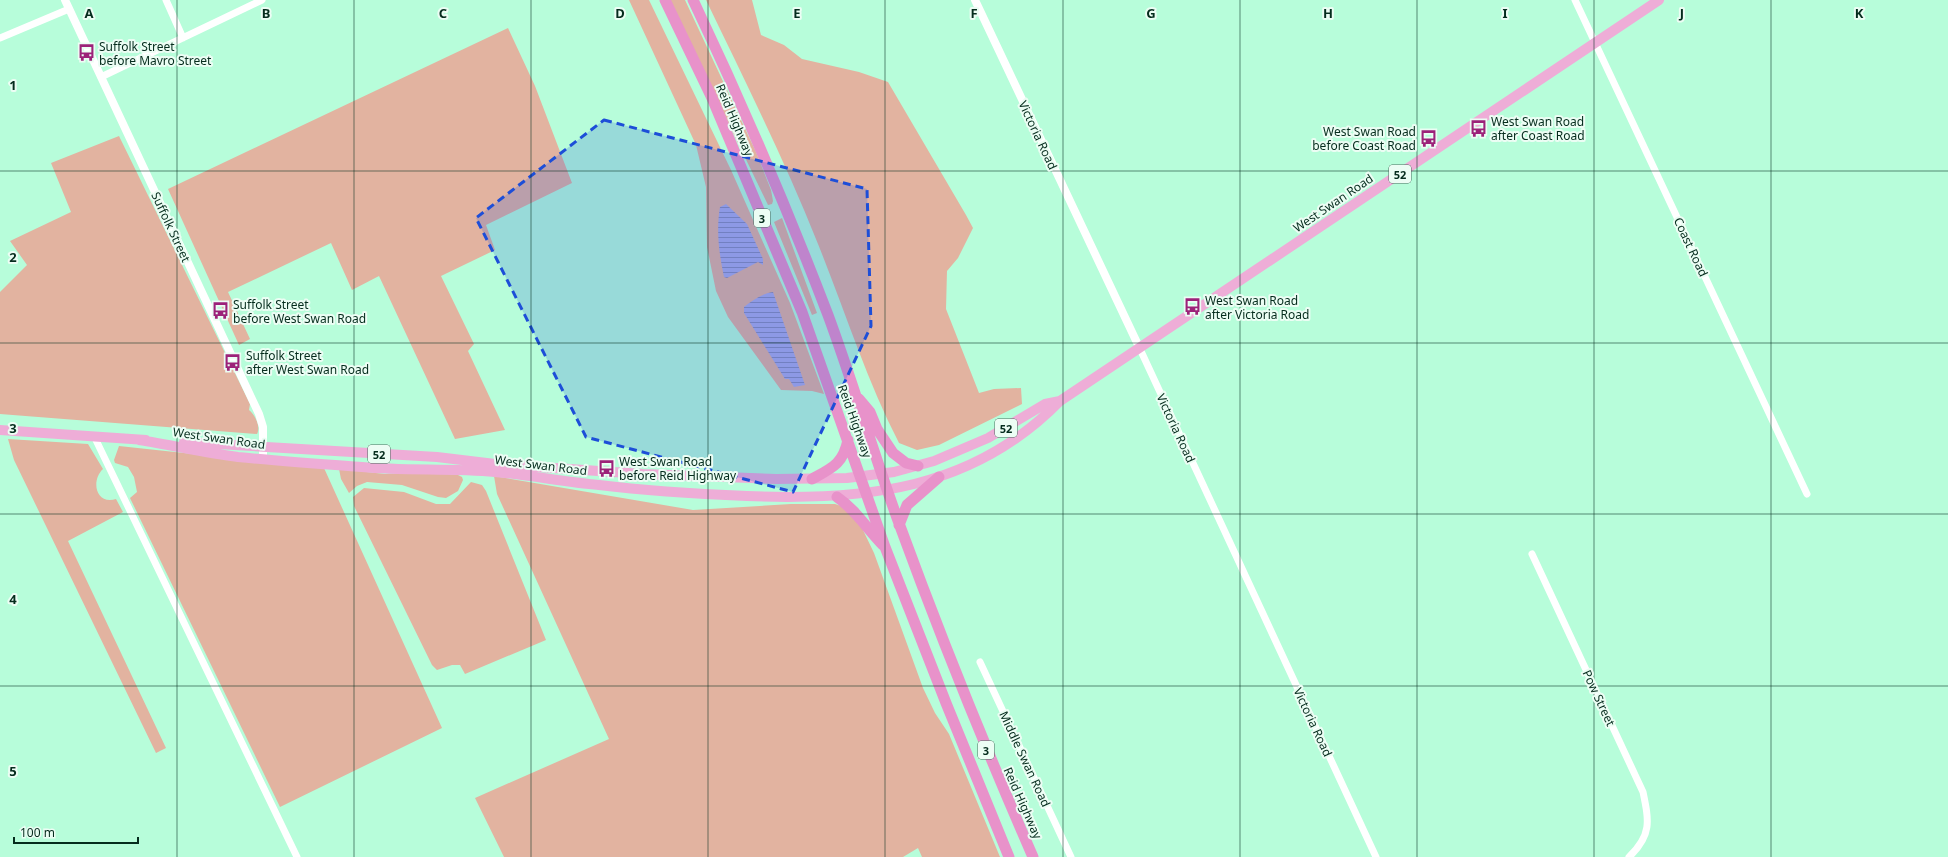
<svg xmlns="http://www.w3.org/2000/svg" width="1948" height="857" font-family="'Noto Sans',sans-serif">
  <defs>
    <pattern id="water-rules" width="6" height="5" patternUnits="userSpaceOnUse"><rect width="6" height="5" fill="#a9ace9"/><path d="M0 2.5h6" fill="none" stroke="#888cbc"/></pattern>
  </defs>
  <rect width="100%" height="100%" fill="#b7fdda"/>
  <path fill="#e2b3a0" d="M629 0H649L731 170 790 303 824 394 812 391 781 390 728 317 716 291 707 247 706 187 696 145Z
    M669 0H685L756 152 771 190 773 201 772 204 768 205Z
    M706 0H752L761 35 784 45 802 59 859 72 888 82 966 215 973 228 958 258 947 271 946 309 979 393 994 389 1021 388 1022 404 939 445 917 450 899 443C866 379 845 311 818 244 785 161 745 81 706 0Z
    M508 28 535 86 572 183 486 225 495 250 441 276 474 344 468 351 505 430 455 439 379 276 352 290 331 243 228 292 250 339 239 345 168 189Z
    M119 136 250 404 249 410C255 415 261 426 257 434L0 414V292L27 265 10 241 71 212 51 163Z
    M782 218 817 313 812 315 774 222Z
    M8 439 88 444 103 469C91 480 95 505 116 499L123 512 68 541 166 748 156 753 14 460Z
    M119 446 324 468 442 728 280 807 130 498 137 492 134 477 128 467 115 463 114 460Z
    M339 469 385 474 429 472 458 475 462 477 463 480 458 491 446 498 438 497 402 485 367 482 357 486 349 493 341 479Z
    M494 476 693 510 791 504H835L844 507 862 528 874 553 923 688 935 713 949 734 1000 857H922L918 848 903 857H504L475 798 609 739 497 494Z
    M471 482 482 485 486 491 546 640 465 674 460 665H452L437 670 432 665 354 506 353 497 364 488 404 492 436 504H450Z"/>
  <path fill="url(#water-rules)" d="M726 204 747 224 763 259V265L758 262 727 278 724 277C719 254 716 230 720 207Z
    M773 292 805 385 794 387 789 379H785L744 313V307C753 300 761 294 773 292Z"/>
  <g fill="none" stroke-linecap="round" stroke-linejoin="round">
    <path stroke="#fff" stroke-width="7" d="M166 0 183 38
      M1575 0 1807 494
      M0 38 69 9
      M101 77 262 0
      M1140 349 1376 857
      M94 436 297 857
      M1532 554 1643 792C1649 821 1652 835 1629 857
      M980 662 1071 857"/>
    <path stroke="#fff" stroke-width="8" d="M65 0 259 414 263 427V458
      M975 0 1140 349"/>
    <path stroke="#eeadd7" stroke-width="10" d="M0 430 146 440
      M139 440C172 445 205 453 238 457 279 461 321 464 362 467 406 471 451 468 495 472 530 475 564 482 599 485 648 491 698 494 747 496 865 501 973 490 1060 401L1659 0
      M184 442 437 457 495 464 643 474 776 479 847 478 894 472 934 461 988 438 1045 404 1060 401"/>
    <path stroke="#e892ca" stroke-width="11" d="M665 0 712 98 802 312 885 547 946 703 1009 857
      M693 0C742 103 787 208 828 315 854 385 874 456 900 526 941 638 985 747 1033 857
      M859 399 870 412 877 429 893 453 906 463 918 466
      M812 479C832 468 843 464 848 440
      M837 497C856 510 867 529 883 545
      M899 525 907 505 939 477"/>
  </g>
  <path fill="#1d4ed8" fill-opacity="0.2" stroke="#1d4ed8" stroke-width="3" stroke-dasharray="8 5" stroke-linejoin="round" d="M604 120 867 189 871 326 793 492 586 437 476 218Z"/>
  <path fill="none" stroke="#052c1d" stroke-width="1" stroke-opacity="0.55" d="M177 0V857M354 0V857M531 0V857M708 0V857M885 0V857M1063 0V857M1240 0V857M1417 0V857M1594 0V857M1771 0V857M0 171H1948M0 343H1948M0 514H1948M0 686H1948"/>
  <defs>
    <symbol id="bus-bare" viewBox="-9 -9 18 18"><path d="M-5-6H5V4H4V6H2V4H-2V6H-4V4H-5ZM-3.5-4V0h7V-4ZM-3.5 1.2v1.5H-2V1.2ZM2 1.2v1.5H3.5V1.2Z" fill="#9c2279" stroke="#ecfdf4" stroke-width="2.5" paint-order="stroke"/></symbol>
  </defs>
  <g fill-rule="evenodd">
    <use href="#bus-bare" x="74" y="40" width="25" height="25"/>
    <use href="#bus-bare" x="1466" y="116" width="25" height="25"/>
    <use href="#bus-bare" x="1416" y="126" width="25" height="25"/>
    <use href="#bus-bare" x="1180" y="294" width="25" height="25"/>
    <use href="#bus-bare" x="208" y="298" width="25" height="25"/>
    <use href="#bus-bare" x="220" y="350" width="25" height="25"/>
    <use href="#bus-bare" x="594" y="456" width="25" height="25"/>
  </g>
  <g text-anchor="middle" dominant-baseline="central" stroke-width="4" stroke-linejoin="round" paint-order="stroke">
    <g fill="#ecfdf4" stroke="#4a6b5e" stroke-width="1">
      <rect x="1389" y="165" width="22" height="18" rx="3"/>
      <rect x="754" y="209" width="16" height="18" rx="3"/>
      <rect x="995" y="419" width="22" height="18" rx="3"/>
      <rect x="368" y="445" width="22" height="18" rx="3"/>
      <rect x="978" y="741" width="16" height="18" rx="3"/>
    </g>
    <g font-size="11" font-weight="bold" fill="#052c1d">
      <text x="1400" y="174">52</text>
      <text x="762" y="218">3</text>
      <text x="1006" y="428">52</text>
      <text x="379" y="454">52</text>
      <text x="986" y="750">3</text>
    </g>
    <g font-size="12" fill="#052c1d" stroke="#ecfdf4" text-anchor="start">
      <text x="99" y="46">Suffolk Street<tspan x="99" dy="14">before Mavro Street</tspan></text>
      <text x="1491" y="121">West Swan Road<tspan x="1491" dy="14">after Coast Road</tspan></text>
      <text x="1416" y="131" text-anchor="end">West Swan Road<tspan x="1416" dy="14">before Coast Road</tspan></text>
      <text x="1205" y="300">West Swan Road<tspan x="1205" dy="14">after Victoria Road</tspan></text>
      <text x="233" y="304">Suffolk Street<tspan x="233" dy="14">before West Swan Road</tspan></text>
      <text x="246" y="355">Suffolk Street<tspan x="246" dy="14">after West Swan Road</tspan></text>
      <text x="619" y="461">West Swan Road<tspan x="619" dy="14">before Reid Highway</tspan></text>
    </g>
    <g font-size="12" fill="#052c1d" stroke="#ecfdf4">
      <text transform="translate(735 120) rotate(67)">Reid Highway</text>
      <text transform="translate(1038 135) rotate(65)">Victoria Road</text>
      <text transform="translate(1333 203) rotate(-34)">West Swan Road</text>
      <text transform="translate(171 227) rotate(65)">Suffolk Street</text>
      <text transform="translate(1691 247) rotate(65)">Coast Road</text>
      <text transform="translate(855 421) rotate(70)">Reid Highway</text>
      <text transform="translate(1176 428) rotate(65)">Victoria Road</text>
      <text transform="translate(219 438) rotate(8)">West Swan Road</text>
      <text transform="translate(541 465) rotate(7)">West Swan Road</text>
      <text transform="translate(1599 698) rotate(65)">Pow Street</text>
      <text transform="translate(1313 722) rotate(65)">Victoria Road</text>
      <text transform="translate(1025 759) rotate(65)">Middle Swan Road</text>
      <text transform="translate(1023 803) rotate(66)">Reid Highway</text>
    </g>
  </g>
  <g font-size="13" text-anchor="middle" font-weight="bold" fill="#052c1d" stroke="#ecfdf4" stroke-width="4" stroke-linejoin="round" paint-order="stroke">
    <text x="89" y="18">A</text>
    <text x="266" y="18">B</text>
    <text x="443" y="18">C</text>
    <text x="620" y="18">D</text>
    <text x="797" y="18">E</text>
    <text x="974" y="18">F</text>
    <text x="1151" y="18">G</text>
    <text x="1328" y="18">H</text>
    <text x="1505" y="18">I</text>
    <text x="1682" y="18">J</text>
    <text x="1859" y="18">K</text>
    <text x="13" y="90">1</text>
    <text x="13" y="262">2</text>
    <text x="13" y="433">3</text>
    <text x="13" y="604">4</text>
    <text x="13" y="776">5</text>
  </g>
  <path d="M14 837v6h124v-6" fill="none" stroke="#052c1d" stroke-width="2"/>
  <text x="20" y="837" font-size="12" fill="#052c1d" stroke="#ecfdf4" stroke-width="3" paint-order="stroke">100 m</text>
</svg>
